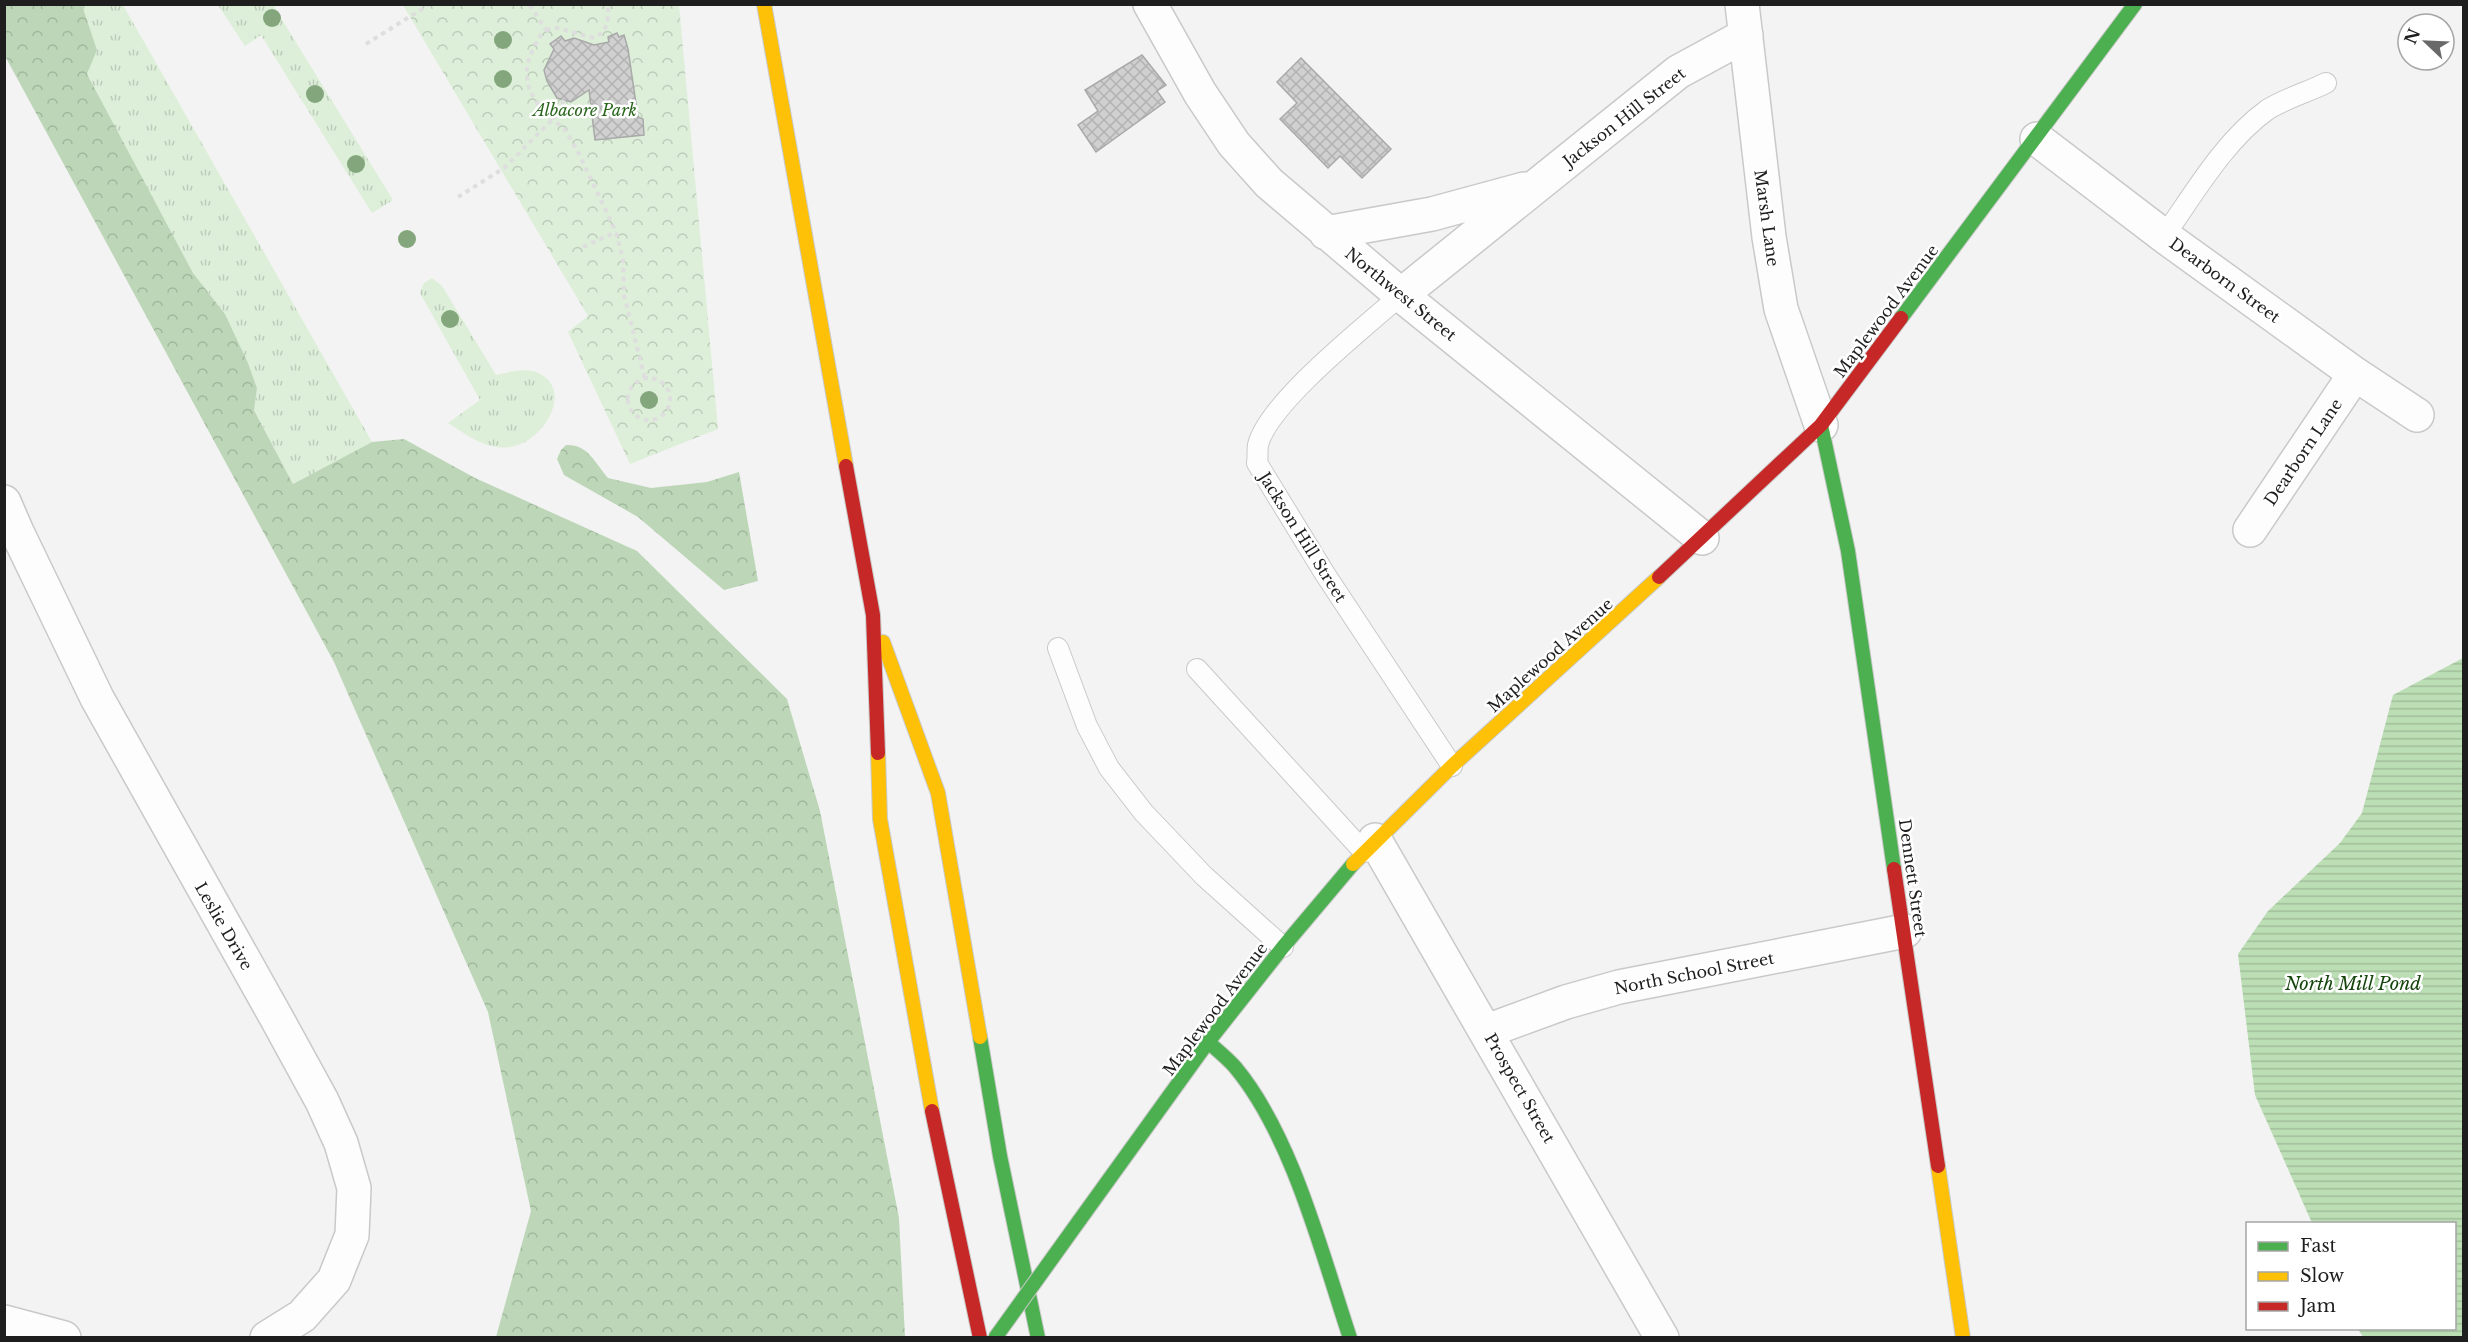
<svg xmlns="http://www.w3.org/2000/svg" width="2468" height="1342" font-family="'Libre Baskerville',serif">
  <defs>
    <pattern id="grass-tufts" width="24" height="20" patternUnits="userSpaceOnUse" patternTransform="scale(1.5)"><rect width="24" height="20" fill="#ddefd9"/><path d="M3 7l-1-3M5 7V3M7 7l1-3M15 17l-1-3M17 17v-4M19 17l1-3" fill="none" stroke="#bdccba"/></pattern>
    <pattern id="forest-crowns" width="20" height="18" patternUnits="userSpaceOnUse" patternTransform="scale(1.5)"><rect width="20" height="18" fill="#bcd6b7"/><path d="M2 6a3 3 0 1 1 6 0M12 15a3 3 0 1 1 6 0" fill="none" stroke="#a1b79d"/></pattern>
    <pattern id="park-crowns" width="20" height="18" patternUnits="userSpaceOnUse" patternTransform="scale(1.5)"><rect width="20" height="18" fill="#ddefd9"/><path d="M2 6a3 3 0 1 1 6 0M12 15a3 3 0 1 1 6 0" fill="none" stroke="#bdccba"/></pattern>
    <pattern id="water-rules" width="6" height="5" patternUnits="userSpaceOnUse" patternTransform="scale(1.5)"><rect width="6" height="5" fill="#bcdeb5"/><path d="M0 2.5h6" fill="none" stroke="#a1be9b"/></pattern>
    <pattern id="building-cross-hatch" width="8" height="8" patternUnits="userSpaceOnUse" patternTransform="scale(1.5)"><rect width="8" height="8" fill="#cfd0cf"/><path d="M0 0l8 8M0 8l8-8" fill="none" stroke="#b1b2b1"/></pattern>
  </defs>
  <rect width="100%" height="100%" fill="#f2f3f2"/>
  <path fill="url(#grass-tufts)" d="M82 5H123L372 442 293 484 254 409 257 388 248 363 225 314 193 273 87 74 97 50Z
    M218 5H273L393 200 372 213 261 35 245 46Z
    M432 278 442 286 496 375C511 372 528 366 542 375 575 395 537 454 497 447 478 444 464 433 448 423L480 400 420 293 424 283Z"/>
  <path fill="url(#forest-crowns)" d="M4 5H82L97 50 87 74 193 273 225 314 248 363 257 388 254 410 293 484 372 442 404 439 475 478 637 551 787 699 820 811 899 1218 905 1337H496L531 1211 488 1012 334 662 5 56Z
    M566 445C588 444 595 463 608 478L651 488 707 482 739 472 758 581 724 590 638 517 564 475 557 459 561 450Z"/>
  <path fill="url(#park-crowns)" d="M403 5H679L718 429 630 464 568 332 588 316Z"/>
  <path fill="url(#water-rules)" d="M2463 658V1337H2363L2358 1329 2454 1328V1224L2312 1223 2255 1095 2238 954 2268 911 2340 843 2362 813 2393 695Z"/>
  <path fill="url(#building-cross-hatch)" stroke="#a8a9a8" stroke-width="1.5" d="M617 33 619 37 624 35 628 49 638 117 643 119 644 135 595 140 589 90 571 102 557 98 547 81 544 70 554 49 550 44 561 36 565 41 574 38 594 45 609 42 608 37Z
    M1142 55 1166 85 1157 91 1165 102 1096 152 1078 125 1098 111 1085 90Z
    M1301 58 1391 149 1362 178 1340 156 1328 168 1280 119 1297 103 1277 82Z"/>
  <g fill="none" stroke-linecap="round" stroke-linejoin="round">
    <defs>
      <path id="lane" d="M2164 236C2194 194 2224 141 2267 110 2284 99 2308 92 2326 83
        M1401 295C1366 326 1268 403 1258 445 1257 451 1258 458 1257 463L1325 574 1452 766
        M1058 648 1087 726 1109 768 1144 813 1204 876 1283 947
        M1197 669 1364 852"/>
      <path id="street" d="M1150 4 1200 93 1234 144 1269 183 1401 295 1702 538
        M1742 4 1769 237 1781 309 1821 425
        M2037 139 2164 236 2355 374 2417 415
        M1326 233 1432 214 1524 189
        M1401 295 1678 72 1746 35
        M4 502 17 532 97 698 276 1017 322 1101 341 1143 354 1188 352 1235 334 1280 302 1316 267 1338
        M2250 530 2355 374
        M1375 840 1662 1338
        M1487 1031 1566 1002 1619 987 1905 931
        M4 1322 64 1338"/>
      <path id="fast" d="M1901 318 2135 4
        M1821 425 1848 551 1894 869
        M980 1037 1000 1156 1038 1338
        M1208 1042C1217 1050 1227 1058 1235 1067 1292 1135 1322 1254 1350 1338
        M1079 1221 1208 1042 1283 947 1353 864"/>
      <path id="slow" d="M764 4 846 466
        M883 642 938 793 980 1037
        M878 753 880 819 932 1111
        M1353 864 1452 766 1659 577
        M1938 1166 1963 1338"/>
      <path id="jam" d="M846 466 873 615 878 753
        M1659 577 1821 425 1901 318
        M1894 869 1938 1166
        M932 1111 980 1338"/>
    </defs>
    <use href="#lane" stroke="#c8c9c8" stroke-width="22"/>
    <use href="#street" stroke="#c8c9c8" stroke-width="36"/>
    <use href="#fast" stroke="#c8c9c8" stroke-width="16"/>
    <use href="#slow" stroke="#c8c9c8" stroke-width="16"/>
    <use href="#jam" stroke="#c8c9c8" stroke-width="16"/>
    <path stroke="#dddedd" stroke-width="4" stroke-dasharray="4.5 4.5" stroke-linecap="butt" d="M546 30 557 28 594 38C608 31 609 19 608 4
      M366 44 430 4
      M564 100 553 119 566 131 578 152 616 232 623 259 624 295 645 379
      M458 197 504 168 553 119C530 100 519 78 533 49 537 41 540 35 546 30L529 4
      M583 247 616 232
      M628 399a21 21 0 1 1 42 0a21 21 0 1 1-42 0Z"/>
    <use href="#lane" stroke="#fdfdfd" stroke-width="20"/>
    <use href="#street" stroke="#fdfdfd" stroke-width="33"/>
    <use href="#fast" stroke="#4caf50" stroke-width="14"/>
    <use href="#slow" stroke="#ffc107" stroke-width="14"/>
    <use href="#jam" stroke="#c62828" stroke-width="14"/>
    <defs>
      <path id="fast-bridge" d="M995 1338 1079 1221"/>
    </defs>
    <use href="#fast-bridge" stroke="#c8c9c8" stroke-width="16" stroke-linecap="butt"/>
    <use href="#fast-bridge" stroke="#4caf50" stroke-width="14"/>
  </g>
  <g fill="#84a67d">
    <circle cx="272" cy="18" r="9"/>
    <circle cx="503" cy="40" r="9"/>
    <circle cx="503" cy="79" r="9"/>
    <circle cx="315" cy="94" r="9"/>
    <circle cx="356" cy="164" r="9"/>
    <circle cx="407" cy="239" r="9"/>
    <circle cx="450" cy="319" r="9"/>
    <circle cx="649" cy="400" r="9"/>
  </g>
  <g text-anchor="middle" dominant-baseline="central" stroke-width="5" stroke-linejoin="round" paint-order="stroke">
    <g font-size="16" font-style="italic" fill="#2a671d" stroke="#fff">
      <text x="585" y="110">Albacore Park</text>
    </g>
    <g font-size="16" fill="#1d1e1d" stroke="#fff">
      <text transform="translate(1624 117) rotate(-38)">Jackson Hill Street</text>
      <text transform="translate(1767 218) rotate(82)">Marsh Lane</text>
      <text transform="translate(2225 280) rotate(36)">Dearborn Street</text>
      <text transform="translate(1401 294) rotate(39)">Northwest Street</text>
      <text transform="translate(1886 311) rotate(-53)">Maplewood Avenue</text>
      <text transform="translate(2303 452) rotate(-56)">Dearborn Lane</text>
      <text transform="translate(1303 537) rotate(58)">Jackson Hill Street</text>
      <text transform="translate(1550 655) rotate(-42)">Maplewood Avenue</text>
      <text transform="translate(1913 878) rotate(82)">Dennett Street</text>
      <text transform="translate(224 926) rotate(60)">Leslie Drive</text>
      <text transform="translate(1694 973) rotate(-11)">North School Street</text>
      <text transform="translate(1215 1009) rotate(-53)">Maplewood Avenue</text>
      <text transform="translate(1520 1088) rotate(60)">Prospect Street</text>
    </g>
    <g font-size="18" font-style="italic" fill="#16450c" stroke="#fff">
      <text x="2353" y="984">North Mill Pond</text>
    </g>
  </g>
  <rect width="2468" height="1342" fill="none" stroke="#1d1e1d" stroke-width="12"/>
  <rect x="2246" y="1222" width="210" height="108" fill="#ffffff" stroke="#a5a5a5" stroke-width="1.5"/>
  <rect x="2258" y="1242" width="30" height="9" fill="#4caf50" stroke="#a5a5a5" stroke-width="1.5"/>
  <text x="2300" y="1252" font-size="18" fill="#1d1e1d">Fast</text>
  <rect x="2258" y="1272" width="30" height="9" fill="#ffc107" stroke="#a5a5a5" stroke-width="1.5"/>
  <text x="2300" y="1282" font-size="18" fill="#1d1e1d">Slow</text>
  <rect x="2258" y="1302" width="30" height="9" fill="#c62828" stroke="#a5a5a5" stroke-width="1.5"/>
  <text x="2300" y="1312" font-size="18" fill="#1d1e1d">Jam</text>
  <g transform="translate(2426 42) rotate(293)"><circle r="28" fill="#ffffff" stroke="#a5a5a5" stroke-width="1.5"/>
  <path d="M0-4.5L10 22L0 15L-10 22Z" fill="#686968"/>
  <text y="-9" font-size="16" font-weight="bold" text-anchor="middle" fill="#1d1e1d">N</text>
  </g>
</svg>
